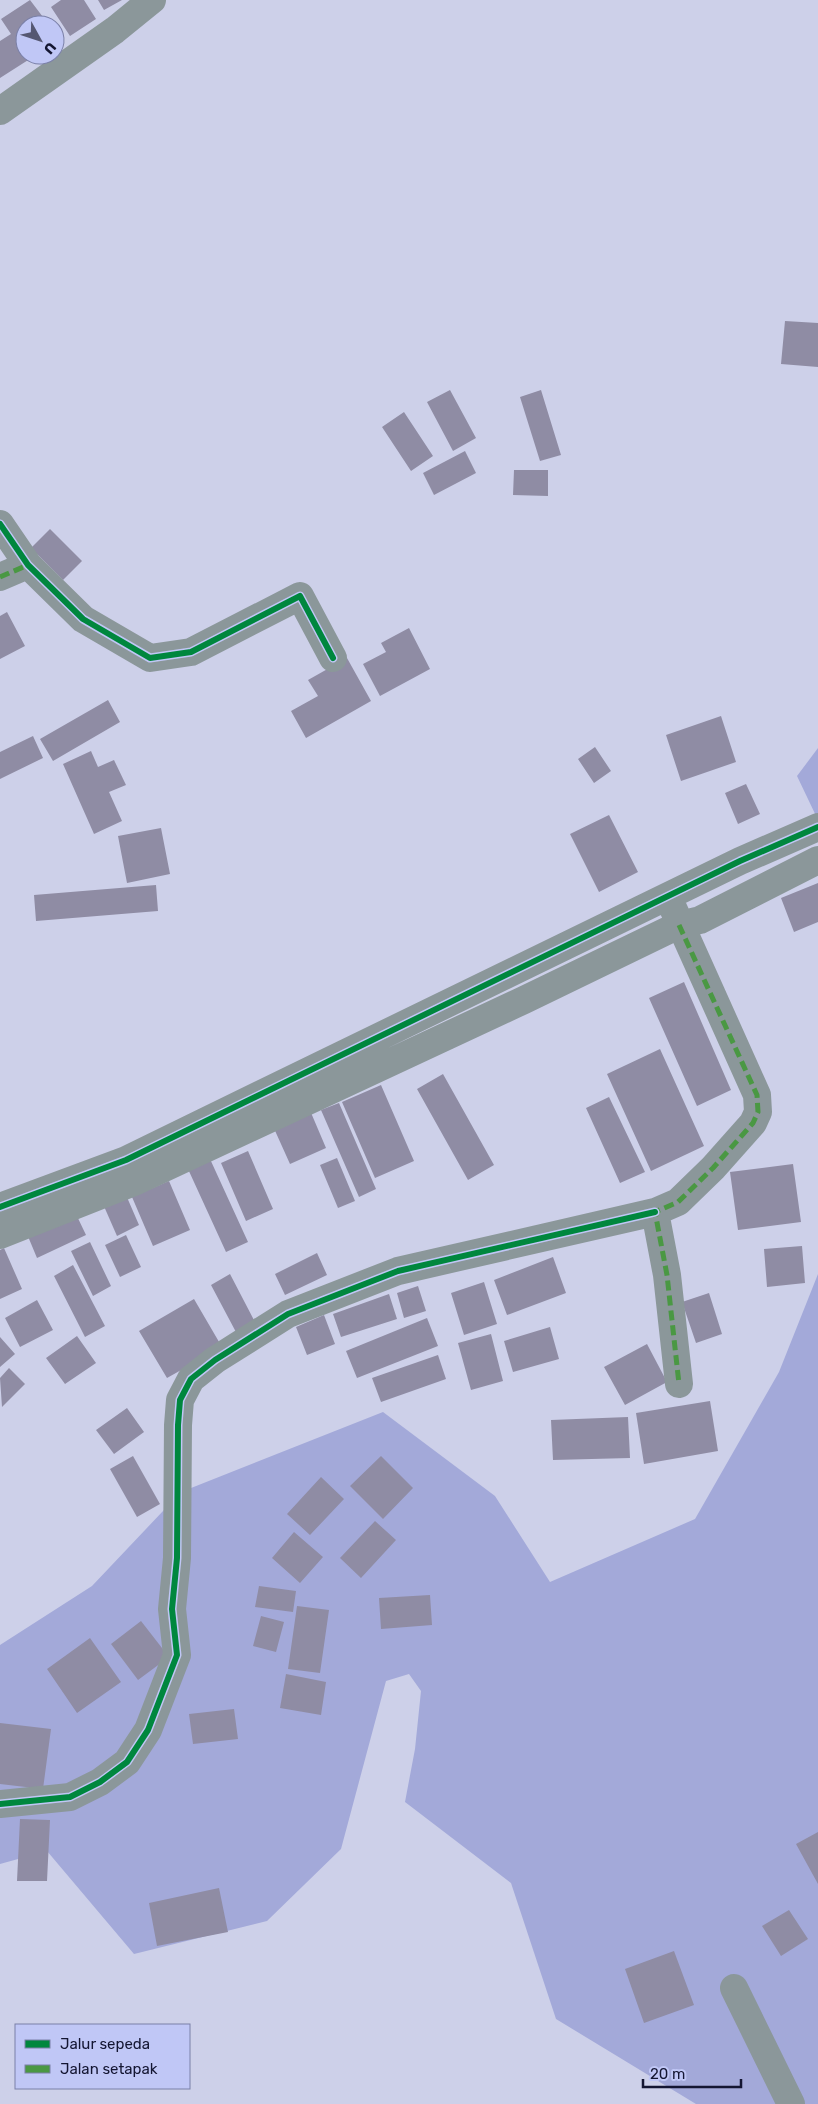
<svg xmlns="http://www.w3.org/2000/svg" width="818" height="2104" font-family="Rubik,sans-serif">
  <rect width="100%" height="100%" fill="#cdd0e9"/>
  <path fill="#a3a9d9" d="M818 748V820L797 776Z
    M818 1274V2104H696L556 2019 511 1883 405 1802 415 1749 421 1691 409 1674 386 1681 341 1849 267 1921 134 1954 47 1851 0 1864V1645L92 1586 181 1492 383 1412 495 1496 550 1582 695 1519 779 1372Z"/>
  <path fill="#8f8ca4" d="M30 0 49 25H25V55H36L0 78V41L11 34 1 19Z
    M61 0H84L96 19 70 36 51 7Z
    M98 0H122L104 10Z
    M785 321 818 323V367L781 364Z
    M450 390 476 438 453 451 427 402Z
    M541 390 561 455 540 461 520 397Z
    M404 412 433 456 411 471 382 427Z
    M465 451 476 473 434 495 423 473Z
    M514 470H548V496L513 495Z
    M50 529 82 561 63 580 31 548Z
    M7 612 25 646 0 659V616Z
    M409 628 430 669 380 696 363 664 386 652 381 643Z
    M347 658 371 701 306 738 291 711 318 696 308 680Z
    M108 700 120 722 53 761 40 739Z
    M721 716 736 762 681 781 666 735Z
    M33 736 43 758 0 779V752Z
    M595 747 611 771 594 783 578 759Z
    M91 751 98 767 114 760 126 785 109 792 122 821 94 834 63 764Z
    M746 784 760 814 738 824 725 793Z
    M609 815 638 872 599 892 570 834Z
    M161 828 170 874 127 883 118 836Z
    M818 883V922L794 932 781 898Z
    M156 885 158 911 36 921 34 895Z
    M684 982 731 1090 697 1106 649 998Z
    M660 1049 704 1146 651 1171 607 1074Z
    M443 1074 494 1165 468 1180 417 1089Z
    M381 1085 414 1161 375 1178 342 1102Z
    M609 1097 645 1172 620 1183 586 1108Z
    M339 1103 376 1189 359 1197 321 1110Z
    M309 1108 326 1148 290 1164 272 1124Z
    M248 1151 273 1209 246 1221 221 1163Z
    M337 1158 355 1201 338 1208 320 1165Z
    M210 1159 248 1242 226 1252 188 1169Z
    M793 1164 801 1222 738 1230 730 1172Z
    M169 1181 190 1230 153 1246 132 1197Z
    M126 1195 139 1225 117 1236 103 1204Z
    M75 1212 86 1235 37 1258 27 1234Z
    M126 1235 141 1267 120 1277 105 1245Z
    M90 1242 111 1286 93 1296 71 1251Z
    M802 1246 805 1283 767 1287 764 1249Z
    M4 1248 22 1289 0 1299V1250Z
    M317 1253 327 1275 285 1295 275 1274Z
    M553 1257 566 1293 507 1315 494 1280Z
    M73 1265 105 1326 85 1337 54 1276Z
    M230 1274 256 1324 237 1334 211 1285Z
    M484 1282 497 1324 464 1335 451 1293Z
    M418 1286 426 1311 404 1318 397 1293Z
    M709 1293 722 1334 696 1343 682 1302Z
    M389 1294 397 1319 341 1337 333 1314Z
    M194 1299 222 1347 167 1378 139 1331Z
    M37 1300 53 1330 20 1347 5 1318Z
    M324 1315 335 1344 307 1355 296 1327Z
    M427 1318 438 1346 357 1378 346 1351Z
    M550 1327 559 1359 513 1372 504 1341Z
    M491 1334 503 1381 471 1390 458 1343Z
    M77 1336 96 1363 65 1384 46 1358Z
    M0 1337 15 1354 0 1367Z
    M647 1344 667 1382 625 1405 604 1367Z
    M438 1355 446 1379 381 1402 372 1378Z
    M9 1368 25 1384 2 1407 0 1378Z
    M710 1401 718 1451 644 1464 636 1413Z
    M127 1408 144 1432 114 1454 96 1430Z
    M628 1417 630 1458 553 1460 551 1420Z
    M133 1456 160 1504 137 1517 110 1469Z
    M381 1456 413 1488 383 1519 350 1486Z
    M321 1477 344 1499 310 1535 287 1514Z
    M375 1521 396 1540 361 1578 340 1558Z
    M294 1532 323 1557 300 1583 272 1558Z
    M259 1586 296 1591 293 1612 255 1607Z
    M430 1595 432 1625 381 1629 379 1598Z
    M297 1606 329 1610 320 1673 288 1669Z
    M261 1616 284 1622 276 1652 253 1646Z
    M141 1621 169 1657 138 1680 111 1644Z
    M90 1638 121 1682 77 1713 47 1669Z
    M286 1674 326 1682 321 1715 280 1708Z
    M234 1709 238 1739 193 1744 189 1714Z
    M0 1723 51 1729 43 1789 0 1784Z
    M20 1819 50 1820 47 1881H17Z
    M818 1832V1884L796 1844Z
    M219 1888 228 1932 157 1946 149 1903Z
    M789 1910 808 1939 781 1956 762 1926Z
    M674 1951 694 2005 644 2023 625 1969Z"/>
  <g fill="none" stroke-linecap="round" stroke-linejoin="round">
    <path stroke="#8b979a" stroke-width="28" d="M0 111 115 30 152 0
      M0 524 28 565 83 619 150 658 191 652 300 596 333 658
      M0 577 28 565
      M673 908 757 1095 758 1112 753 1123 713 1168 678 1202 655 1212 667 1275 679 1384
      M0 1207 126 1160 740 861 818 827
      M0 1235 134 1182 524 1000 679 925 700 920 818 860
      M0 1804 70 1797 100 1782 127 1762 148 1730 177 1655 172 1609 177 1558 178 1425 180 1400 191 1379 215 1360 288 1314 398 1271 655 1212
      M734 1988 791 2104"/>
    <path stroke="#4a9843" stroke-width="5" stroke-dasharray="10 5" stroke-linecap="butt" d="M0 577 28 565
      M679 925 757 1095 758 1112 753 1123 713 1168 678 1202 655 1212 667 1275 679 1384"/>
    <defs>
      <path id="cycleway" d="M0 524 28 565 83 619 150 658 191 652 300 596 333 658
        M0 1207 126 1160 740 861 818 827
        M0 1804 70 1797 100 1782 127 1762 148 1730 177 1655 172 1609 177 1558 178 1425 180 1400 191 1379 215 1360 288 1314 398 1271 655 1212"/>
    </defs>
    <use href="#cycleway" stroke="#c0c7f6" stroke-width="9"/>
    <use href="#cycleway" stroke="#00873e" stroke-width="6"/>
  </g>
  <rect x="15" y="2024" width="175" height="65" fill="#c0c7f6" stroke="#7b80a8"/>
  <rect x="25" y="2040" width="25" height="8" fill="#00873e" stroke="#7b80a8"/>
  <text x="60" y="2049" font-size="15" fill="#141632">Jalur sepeda</text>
  <rect x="25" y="2065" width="25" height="8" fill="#4a9843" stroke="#7b80a8"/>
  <text x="60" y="2074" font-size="15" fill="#141632">Jalan setapak</text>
  <g transform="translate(40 40) rotate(130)"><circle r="24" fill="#c0c7f6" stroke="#7b80a8"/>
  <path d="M0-4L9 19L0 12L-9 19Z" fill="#555772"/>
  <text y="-8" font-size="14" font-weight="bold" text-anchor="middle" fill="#141632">U</text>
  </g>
  <path d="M643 2079v8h98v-8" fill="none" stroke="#141632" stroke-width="2.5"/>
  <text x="650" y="2079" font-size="15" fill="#141632" stroke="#c0c7f6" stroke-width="4" paint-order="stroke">20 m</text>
</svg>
